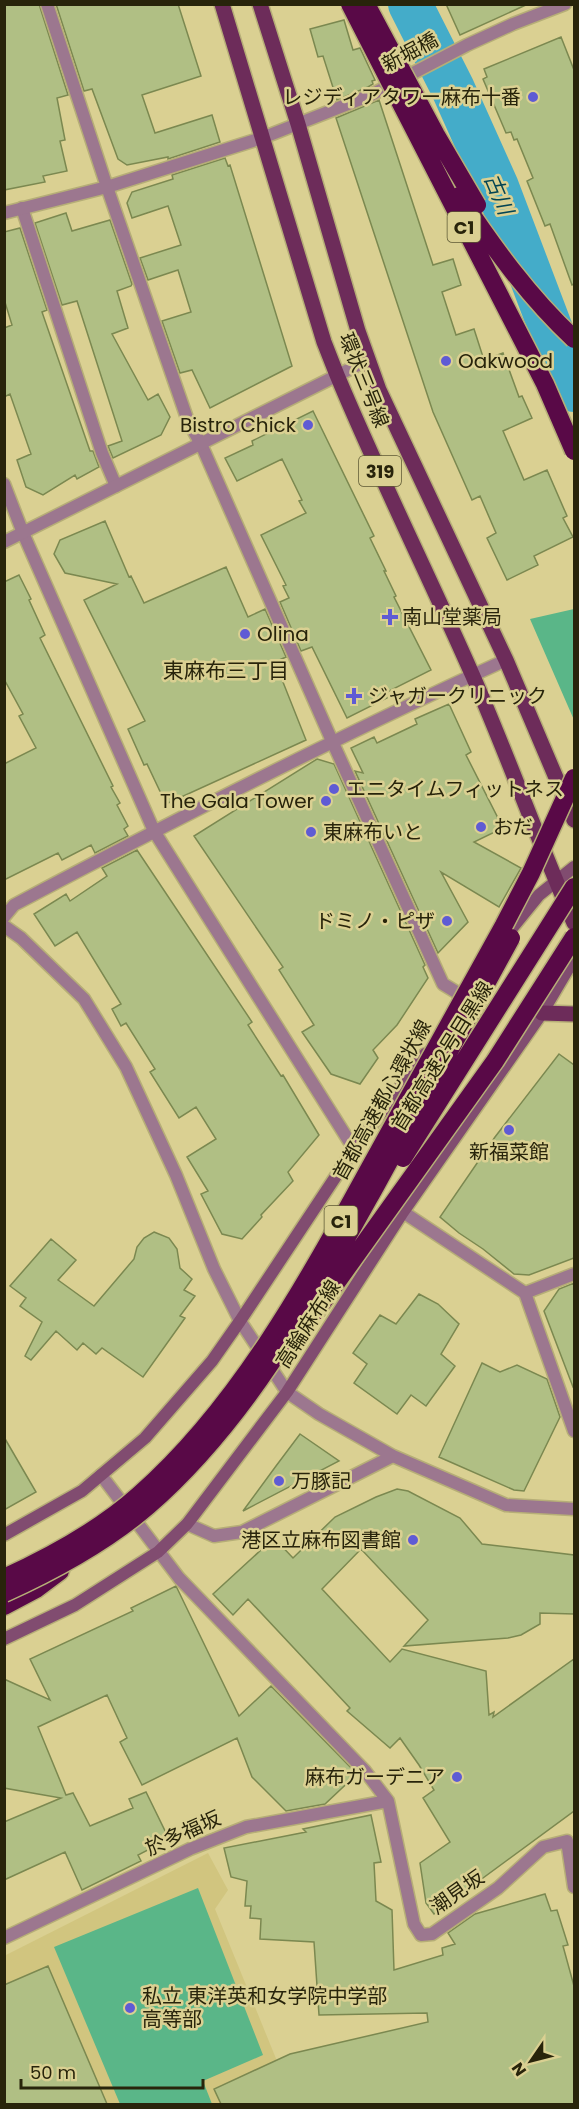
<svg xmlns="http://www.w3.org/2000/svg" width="579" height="2109" font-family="Poppins,'Noto Sans JP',sans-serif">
  <rect width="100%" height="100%" fill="#dad092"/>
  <path fill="#d1c57f" d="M208 1853 228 1890 215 1909 277 2061 291 2104H5L4 1956Z"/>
  <path fill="#5ab688" d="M574 609V720L530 619Z
    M198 1888 263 2055 203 2081 212 2104H120L54 1947Z"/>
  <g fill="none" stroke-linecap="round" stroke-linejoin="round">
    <path stroke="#44acc9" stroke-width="44" d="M410 4 453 89 497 187 574 390"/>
  </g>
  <path fill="#b0bf84" stroke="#7b8850" stroke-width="1.5" d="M4 4H39L68 95 57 98 65 140 60 141 67 171 43 176 45 182 4 190Z
    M56 4H178L201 76 142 95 155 133 212 115 220 142 168 159V157L127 165 118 159 92 89 84 91Z
    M446 4H528L460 35Z
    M344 20 353 50 360 48 375 80 372 81 373 84 368 87 337 100 323 56 318 57 310 29Z
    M561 37 574 70V284L572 285 550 224 545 226 527 181 533 178 517 139 514 140 511 132 506 133 483 79 487 77 484 69Z
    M379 100 433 265 453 259 461 285 442 292 456 335 474 329 484 360 503 353 519 397 522 396 532 418 503 431 524 480 547 470 567 516 563 518 573 537 534 556 538 565 507 580 487 538 496 533 480 496 472 500 433 412 336 118Z
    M225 158 228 166 230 165 292 366 210 408 192 370 180 373 162 321 191 312 178 270 148 280 140 258 181 245 168 206 132 218 127 203 132 192 173 179 172 175Z
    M66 213 72 231 110 220 132 284 131 286 117 291 128 328 112 334 148 400 158 394 170 417 161 435 113 458 108 446 122 441 77 301 62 305 35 223Z
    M20 228 47 310 42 312 90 451H93L99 467 77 479 75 475 43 495 26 487 17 460 31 454 10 394 4 397V328L12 325 4 299V232Z
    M313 411 374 536 370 538 386 571H384L396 596 394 597 431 670 385 693 387 698 347 718 312 647 301 651 280 602 289 598 283 586 286 585 261 535 306 513 299 501 302 500 282 459 237 481 225 458 253 445 252 441Z
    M105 521 129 577 131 576 144 603 226 567 248 617 265 609 286 657 275 662 306 740 166 804 147 764 144 765 128 729 145 721 84 600 117 584 65 573 54 554 60 540Z
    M19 575 31 599 29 600 45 635 40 638 113 786 111 787 120 803 117 805 128 826 124 829 128 836 95 853 91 845 62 860 58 853 4 880V764L36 748 19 716 23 714 4 679V582Z
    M449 704 471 752 466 755 503 828 474 842 521 868 499 907 441 872 468 922 438 953 355 771 363 773 351 748 374 737 377 743 417 724 415 719Z
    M317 759 334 764 425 965 423 967 428 978 397 1025 373 1050 378 1058 360 1084 331 1074 302 1032 314 1025 279 970 283 967 194 836Z
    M137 850 252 1022 248 1025 281 1076 283 1075 319 1135 288 1172 293 1181 261 1215 262 1217 242 1239 222 1234 201 1194 208 1191 187 1157 216 1139 196 1107 179 1118 150 1072 155 1069 126 1023 121 1026 112 1009 121 1004 77 932 55 946 34 914 66 894 70 901 107 876 102 868Z
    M559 1054 574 1065V1258L529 1275 514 1274 483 1249 459 1233 440 1217 495 1137Z
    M154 1232 169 1238 177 1249 180 1268 192 1279 184 1290 195 1296 180 1316 185 1318 143 1377 102 1348 96 1354 83 1343 77 1350 56 1331 31 1360 25 1356 42 1322 20 1306 26 1298 10 1286 51 1239 76 1260 58 1280 94 1306 134 1259 137 1247 144 1238Z
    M574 1283V1386L573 1387 544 1311 559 1289Z
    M419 1294 438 1304 459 1324 441 1354 455 1366 426 1406 411 1395 397 1414 354 1383 367 1364 353 1353 380 1315 396 1324Z
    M482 1363 500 1372 517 1365 547 1379 560 1417 524 1491 514 1490 439 1457Z
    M300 1434 339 1461 243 1511 276 1466Z
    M4 1437 36 1492 4 1510Z
    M397 1489 408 1491 460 1518 482 1544 574 1555V1614L540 1613V1624L521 1635 508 1638 404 1646 428 1620 361 1549 322 1589 390 1662 402 1649 486 1671 489 1715 494 1712 493 1717 574 1659V1811L434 1914 426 1903 420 1863 450 1842 423 1798 434 1790 419 1765 400 1738 390 1748 347 1711 350 1708 248 1599 233 1615 213 1594 274 1538 293 1558 335 1517 376 1497Z
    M176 1586 239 1716 271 1686 357 1774 325 1804 286 1811 252 1777 237 1738 142 1785 120 1742 127 1738 107 1695 38 1727 66 1795 73 1793 90 1826 133 1808 129 1799 146 1792 169 1839 138 1855 141 1861 82 1890 65 1852 4 1880V1822L61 1798 4 1788V1679L50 1700 30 1659 133 1611 131 1608Z
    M371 1815 381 1862 374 1863 376 1901 392 1910 394 1970 443 1955 442 1948 455 1944 448 1933 475 1914 545 1894 551 1911 557 1910 568 1945 563 1946 574 1986V2104H221L214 2089 290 2054 428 2022 427 2013 319 2015 314 1942 260 1939 261 1919 250 1918 251 1906H245L247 1881 231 1877 224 1848 306 1832 303 1829Z
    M48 1966 107 2104H4V1985Z"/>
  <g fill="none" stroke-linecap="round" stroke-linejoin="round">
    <defs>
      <path id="service" d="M22 208 102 453 116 486"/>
      <path id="minor" d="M47 4 107 187 188 421 201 444 332 741 443 984 466 998
        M4 213 107 187 262 138 371 95 467 45 513 24 565 4
        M23 533 154 831 354 1149
        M4 917 14 905C176 819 339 736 506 660
        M403 1212 525 1293 574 1274
        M525 1293 574 1431
        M101 1475 179 1578 365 1771 388 1801 414 1924 421 1935 432 1934 498 1888 543 1847 567 1841 574 1887
        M4 1938 190 1849 246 1827 388 1801"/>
      <path id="tertiary" d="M4 484 23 533
        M4 542 368 360
        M4 926 21 938 84 999 126 1067 176 1175 214 1269 240 1321 287 1392 319 1414 393 1456 506 1505 574 1509
        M187 1524 214 1536 242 1532 393 1456"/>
      <path id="secondary" d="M504 938 539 895 574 867
        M4 1535 82 1491 145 1438 212 1361 240 1321 354 1149 425 1054
        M4 1639 75 1605 158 1552 187 1524 287 1392 403 1212 542 1013 574 959"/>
      <path id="primary" d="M222 4 324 342 337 375C379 476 428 574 472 674 508 756 538 841 574 923
        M260 4 298 124 358 331 379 390 506 660 574 820
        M542 1013 574 1014"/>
      <path id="motorway" d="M4 1606 36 1589 60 1571"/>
    </defs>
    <use href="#service" stroke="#b6ae77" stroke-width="15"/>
    <use href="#minor" stroke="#b6ae77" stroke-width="15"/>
    <use href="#tertiary" stroke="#b6ae77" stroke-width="15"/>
    <use href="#secondary" stroke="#b6ae77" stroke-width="15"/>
    <use href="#primary" stroke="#b6ae77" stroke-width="18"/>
    <use href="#motorway" stroke="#b6ae77" stroke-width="21"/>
    <use href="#service" stroke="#9c778f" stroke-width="12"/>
    <use href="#minor" stroke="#9c778f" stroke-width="12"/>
    <use href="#tertiary" stroke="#9c778f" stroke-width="12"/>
    <use href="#secondary" stroke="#814c70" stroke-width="12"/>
    <use href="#primary" stroke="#6d2c5a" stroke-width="15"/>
    <use href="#motorway" stroke="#590947" stroke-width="18"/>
    <defs>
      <path id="motorway-bridge" d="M350 4 545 384 574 451
        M366 4 436 135 477 205
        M459 196C493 247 529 297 574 339
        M403 1158 574 887
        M316 1311 495 1061 574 937
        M4 1578C52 1556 100 1530 139 1495 238 1408 306 1284 368 1171 414 1089 459 1007 504 925L531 873 574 778
        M4 1593C55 1570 105 1543 148 1506 248 1419 312 1300 376 1185 421 1103 466 1021 511 938"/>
    </defs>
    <use href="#motorway-bridge" stroke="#b6ae77" stroke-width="21" stroke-linecap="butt"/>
    <use href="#motorway-bridge" stroke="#590947" stroke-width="18"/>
  </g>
  <g fill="#5f5bd4" stroke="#dad092" stroke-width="2">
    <circle cx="533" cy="97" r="6"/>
    <circle cx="446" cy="361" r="6"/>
    <circle cx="308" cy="425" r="6"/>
    <path d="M387 608h6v6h6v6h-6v6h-6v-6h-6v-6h6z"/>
    <circle cx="245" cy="634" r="6"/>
    <path d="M351 687h6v6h6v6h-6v6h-6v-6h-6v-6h6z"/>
    <circle cx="334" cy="789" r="6"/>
    <circle cx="326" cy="801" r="6"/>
    <circle cx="481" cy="827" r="6"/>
    <circle cx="311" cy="832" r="6"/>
    <circle cx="447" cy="921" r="6"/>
    <circle cx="509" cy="1130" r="6"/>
    <circle cx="279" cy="1481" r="6"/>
    <circle cx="413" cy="1540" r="6"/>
    <circle cx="457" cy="1777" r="6"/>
    <circle cx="130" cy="2008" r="6"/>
  </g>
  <g text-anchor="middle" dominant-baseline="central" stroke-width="5" stroke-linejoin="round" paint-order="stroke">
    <g fill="#dad092" stroke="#5d5834" stroke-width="1.5">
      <rect x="447.5" y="212" width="33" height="30" rx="4.5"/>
      <rect x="359" y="456" width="42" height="30" rx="4.5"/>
      <rect x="324.5" y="1206" width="33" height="30" rx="4.5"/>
    </g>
    <g font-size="18" font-weight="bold" fill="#28240b">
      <text x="464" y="227">C1</text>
      <text x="380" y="471">319</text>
      <text x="341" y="1221">C1</text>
    </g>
    <g font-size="20" fill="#28240b" stroke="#dad092">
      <text transform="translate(410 52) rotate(-28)">新堀橋</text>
      <text transform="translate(364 380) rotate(68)">環状三号線</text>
      <text transform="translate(442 1056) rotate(-58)">首都高速2号目黒線</text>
      <text transform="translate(382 1100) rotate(-61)">首都高速都心環状線</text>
      <text transform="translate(308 1324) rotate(-57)">高輪麻布線</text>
      <text transform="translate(183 1833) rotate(-24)">於多福坂</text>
      <text transform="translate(457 1892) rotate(-35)">潮見坂</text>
    </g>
    <g font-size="20" fill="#28240b" stroke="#dad092" text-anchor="start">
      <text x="521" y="97" text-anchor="end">レジディアタワー麻布十番</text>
      <text x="458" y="361">Oakwood</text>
      <text x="296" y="425" text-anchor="end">Bistro Chick</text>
      <text x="402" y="617">南山堂薬局</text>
      <text x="257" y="634">Olina</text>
      <text x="368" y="696">ジャガークリニック</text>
      <text x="346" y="789">エニタイムフィットネス</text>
      <text x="314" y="801" text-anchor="end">The Gala Tower</text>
      <text x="493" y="827">おだ</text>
      <text x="323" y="832">東麻布いと</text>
      <text x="435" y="921" text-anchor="end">ドミノ・ピザ</text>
      <text x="509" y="1152" text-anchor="middle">新福菜館</text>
      <text x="291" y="1481">万豚記</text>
      <text x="401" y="1540" text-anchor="end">港区立麻布図書館</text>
      <text x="445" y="1777" text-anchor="end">麻布ガーデニア</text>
      <text x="142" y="1996">私立 東洋英和女学院中学部<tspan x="142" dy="23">高等部</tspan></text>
    </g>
    <g font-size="21" font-style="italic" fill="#044554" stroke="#dad092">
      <text transform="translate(499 194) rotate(67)">古川</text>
    </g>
    <g font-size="21" fill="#28240b" stroke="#dad092">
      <text x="226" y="670">東麻布三丁目</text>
    </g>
  </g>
  <rect width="579" height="2109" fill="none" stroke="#28240b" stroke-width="12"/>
  <g transform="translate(531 2061) rotate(235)" stroke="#dad092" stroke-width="4.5" paint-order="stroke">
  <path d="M0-4.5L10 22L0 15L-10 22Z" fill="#28240b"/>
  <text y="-9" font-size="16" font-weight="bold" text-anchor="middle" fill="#28240b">N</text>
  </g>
  <path d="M21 2079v9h182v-9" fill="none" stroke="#28240b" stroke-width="3"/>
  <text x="30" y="2079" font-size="18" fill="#28240b" stroke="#dad092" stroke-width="4.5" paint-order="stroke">50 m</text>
</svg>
